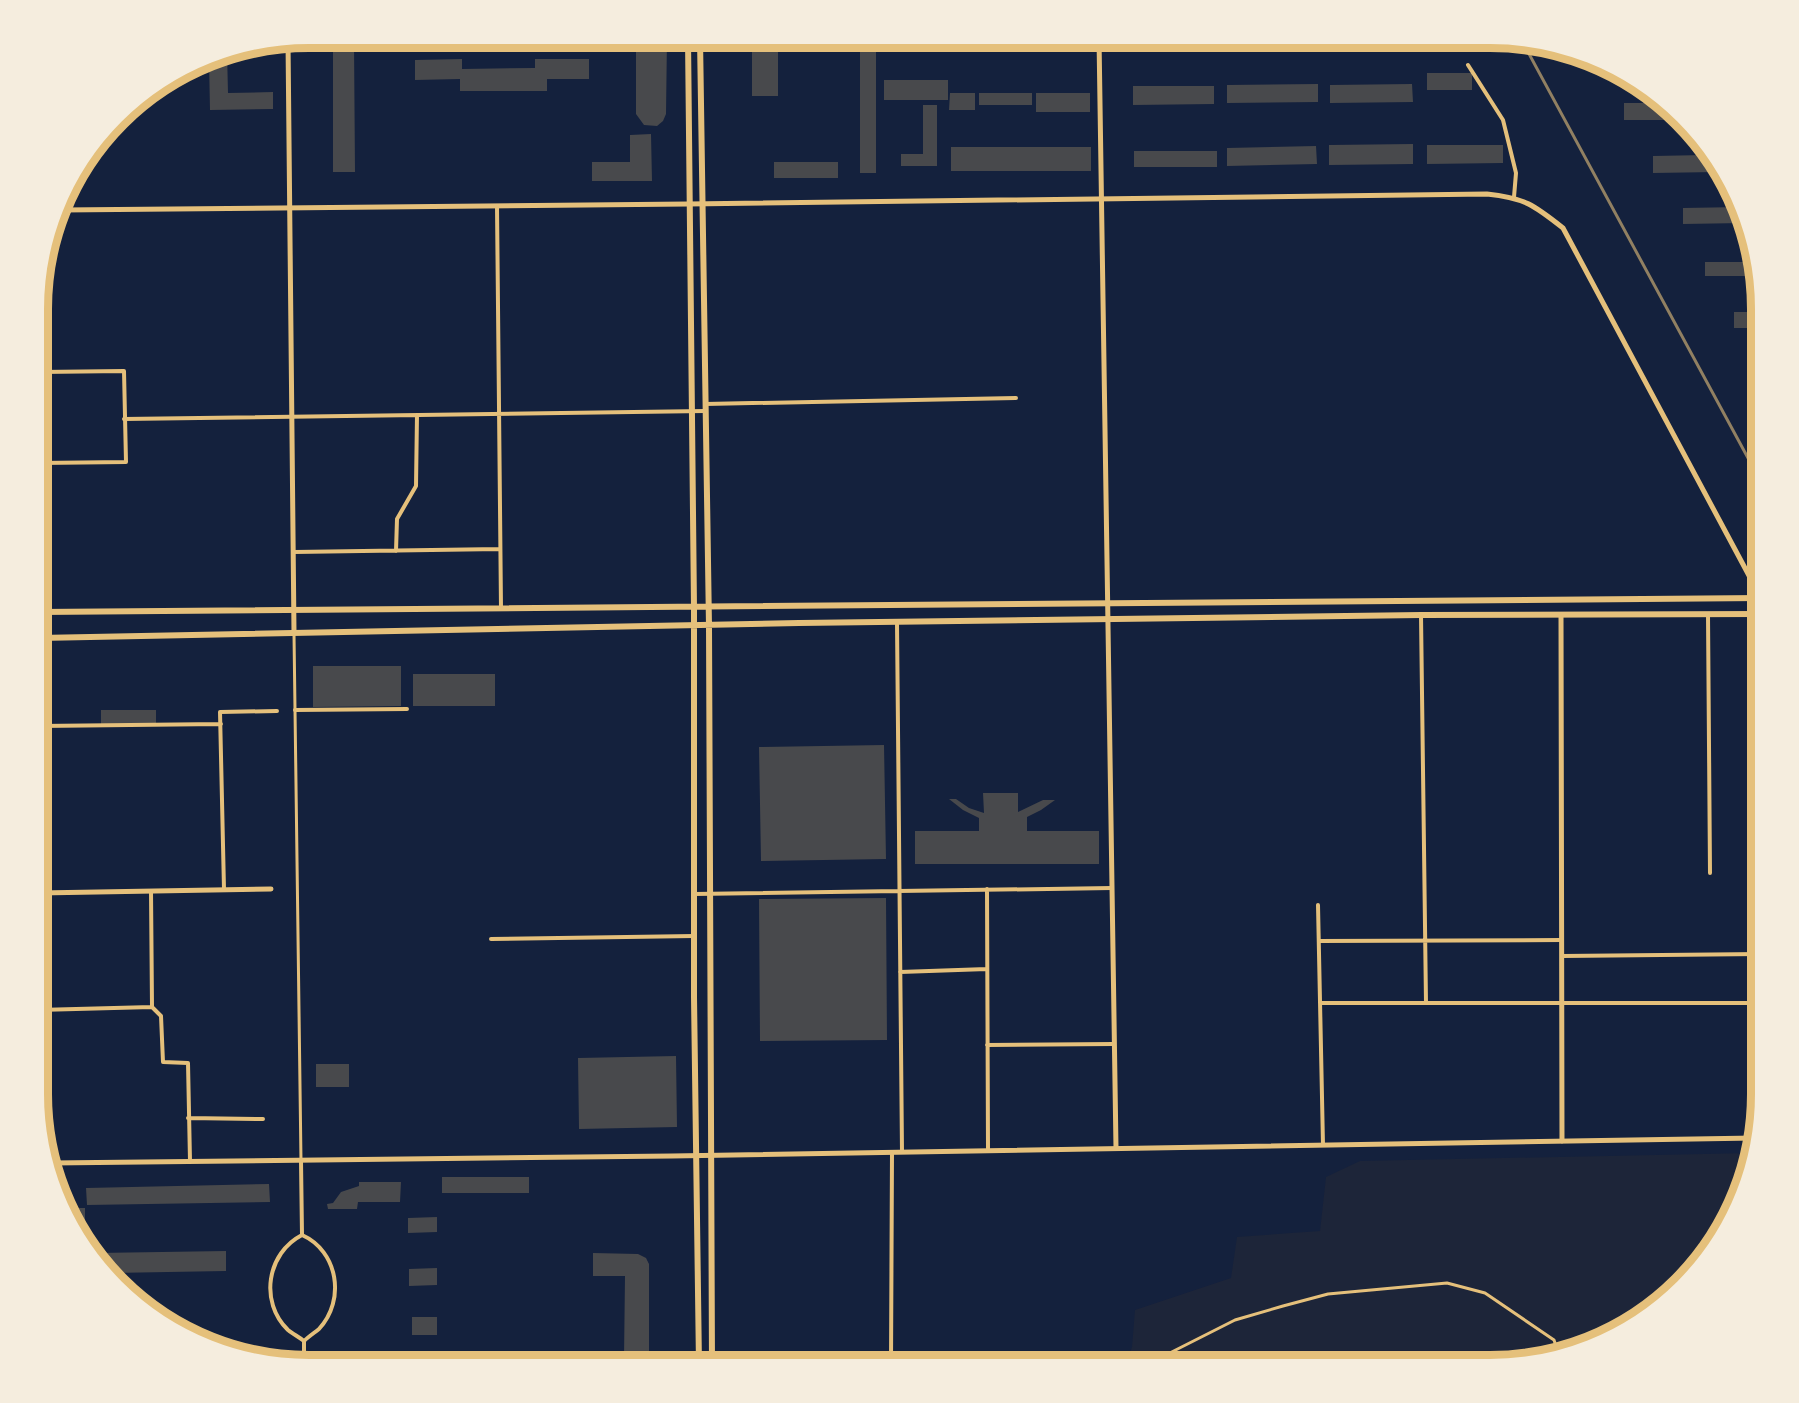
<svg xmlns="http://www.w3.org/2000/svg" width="1799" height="1403" font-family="'Sofia Sans Condensed',sans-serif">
  <rect width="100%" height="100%" fill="#14213d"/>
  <path fill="#1d2539" d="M1751 1153 1741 1198 1694 1273 1594 1345 1490 1365H1077L1127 1361 1132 1347 1135 1310 1231 1278 1237 1237 1320 1231 1326 1177 1360 1161Z"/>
  <path fill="#48494c" d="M636 38H667L666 114 663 121 657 126 644 125 636 114Z
    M752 38H778V96H752Z
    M860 38H876V173H860Z
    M890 38H977V43H890Z
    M988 38H1087V42H988Z
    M1132 38H1218V40L1132 41Z
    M1330 38H1406V44H1330Z
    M1418 38H1451V45H1418Z
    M333 42H354L355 172H333Z
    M227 51 228 93 273 92V109L210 110 209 60Z
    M462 59V69L535 68V59H589V79H547V91H460V79L415 80V60Z
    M1427 73H1472V90H1427Z
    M884 80H948V100H884Z
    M1318 84V102L1227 103V85Z
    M1412 84 1413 102 1330 103V85Z
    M1133 86H1214V104L1133 105Z
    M950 93H975V110H949Z
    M979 93H1032V105H979Z
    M1036 93H1090V112H1036Z
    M1624 103H1665L1679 120H1624Z
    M923 105H937V166H901V154H923Z
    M651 134 652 181H592V162H630V135Z
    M1413 144V164L1329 165V145Z
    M1427 145H1503V163L1427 164Z
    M1316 146 1317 164 1227 166V148Z
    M951 147H1091V171H951Z
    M1134 151H1217V167H1134Z
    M1705 155 1717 172 1653 173V156Z
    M774 162H838V178H774Z
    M1741 207 1744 223 1683 224V208Z
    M1705 262H1752L1755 276H1705Z
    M1734 312H1761V328H1734Z
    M313 666H401V706L313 707Z
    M413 674H495V706H413Z
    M101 710H156V723L101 724Z
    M884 745 886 859 761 861 759 747Z
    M983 793H1018V812L1043 800H1055L1041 810 1027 817V831H1099V864H915V831H979V818L963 810 949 799H956L969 808 984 813Z
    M886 898 887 1040 760 1041 759 899Z
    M676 1056 677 1127 579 1129 578 1058Z
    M316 1064H349V1087H316Z
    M442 1177H529V1193H442Z
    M359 1182H401L400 1202H358L357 1209H328L327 1204 333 1203 341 1192 359 1186Z
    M269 1184 270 1202 87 1205 86 1188Z
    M65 1208H85V1239L65 1214Z
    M437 1217V1232L408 1233V1218Z
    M226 1251V1271L111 1273 96 1253Z
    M593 1253 638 1254 646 1258 649 1264V1365H539L538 1357 624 1358 625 1276H593Z
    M437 1268V1285L409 1286V1269Z
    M412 1317H437V1335H412Z"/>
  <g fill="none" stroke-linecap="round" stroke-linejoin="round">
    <path stroke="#e5c07b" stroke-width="3" d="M294 634 301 1161
      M1146 1365 1235 1320 1283 1306 1328 1294 1447 1283 1485 1293 1554 1340 1558 1352"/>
    <path stroke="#e5c07b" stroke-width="4" d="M1468 65 1503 120 1516 173 1514 197
      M497 206 501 608
      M705 404 1016 398
      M124 419 705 411
      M39 463 126 462 124 371 40 372
      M396 551 397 519 416 486 417 415
      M294 552 500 549
      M1421 615 1426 1003
      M1708 615 1710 873
      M897 623 902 1152
      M295 710 407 709
      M39 726 221 724
      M224 889 220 712 277 711
      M987 889 988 1150
      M694 894 1112 888
      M1318 905 1323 1145
      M491 939 694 936
      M1319 941 1562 940
      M1562 956 1761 954
      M900 972 987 969
      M1320 1003H1761
      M152 1007 161 1016 163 1062 188 1063 190 1161
      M38 1010 152 1007 151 891
      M987 1045 1114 1044
      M188 1118 263 1119
      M301 1161 302 1235C267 1253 259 1302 288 1330 293 1334 299 1337 304 1341
      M302 1235C338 1251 346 1300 319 1329 314 1333 308 1337 304 1341V1365
      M891 1365 892 1152"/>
    <path stroke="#e5c07b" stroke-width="5" d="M1099 38 1116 1148
      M288 41 294 632
      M1561 615 1562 1141"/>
    <path stroke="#e5c07b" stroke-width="5" d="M62 210 688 204 1487 194C1525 198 1534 205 1563 228L1761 598
      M39 893 271 889
      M52 1163 672 1156 1755 1138"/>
    <path stroke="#e5c07b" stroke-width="6" d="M688 38 694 608V997L699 1365
      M700 38 709 626 712 1365
      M39 612 1761 598
      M39 638 799 623 1421 615 1761 614"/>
    <path stroke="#918062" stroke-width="3" d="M1522 41 1761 482"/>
  </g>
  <path d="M0 0H1799V1403H0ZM309 48H1490A261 261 0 0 1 1751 309V1094A261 261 0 0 1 1490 1355H309A261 261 0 0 1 48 1094V309A261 261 0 0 1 309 48Z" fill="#f5edde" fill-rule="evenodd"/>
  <path fill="none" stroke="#e5c07b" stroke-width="8" d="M309 48H1490A261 261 0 0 1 1751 309V1094A261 261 0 0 1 1490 1355H309A261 261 0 0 1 48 1094V309A261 261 0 0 1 309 48Z"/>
</svg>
